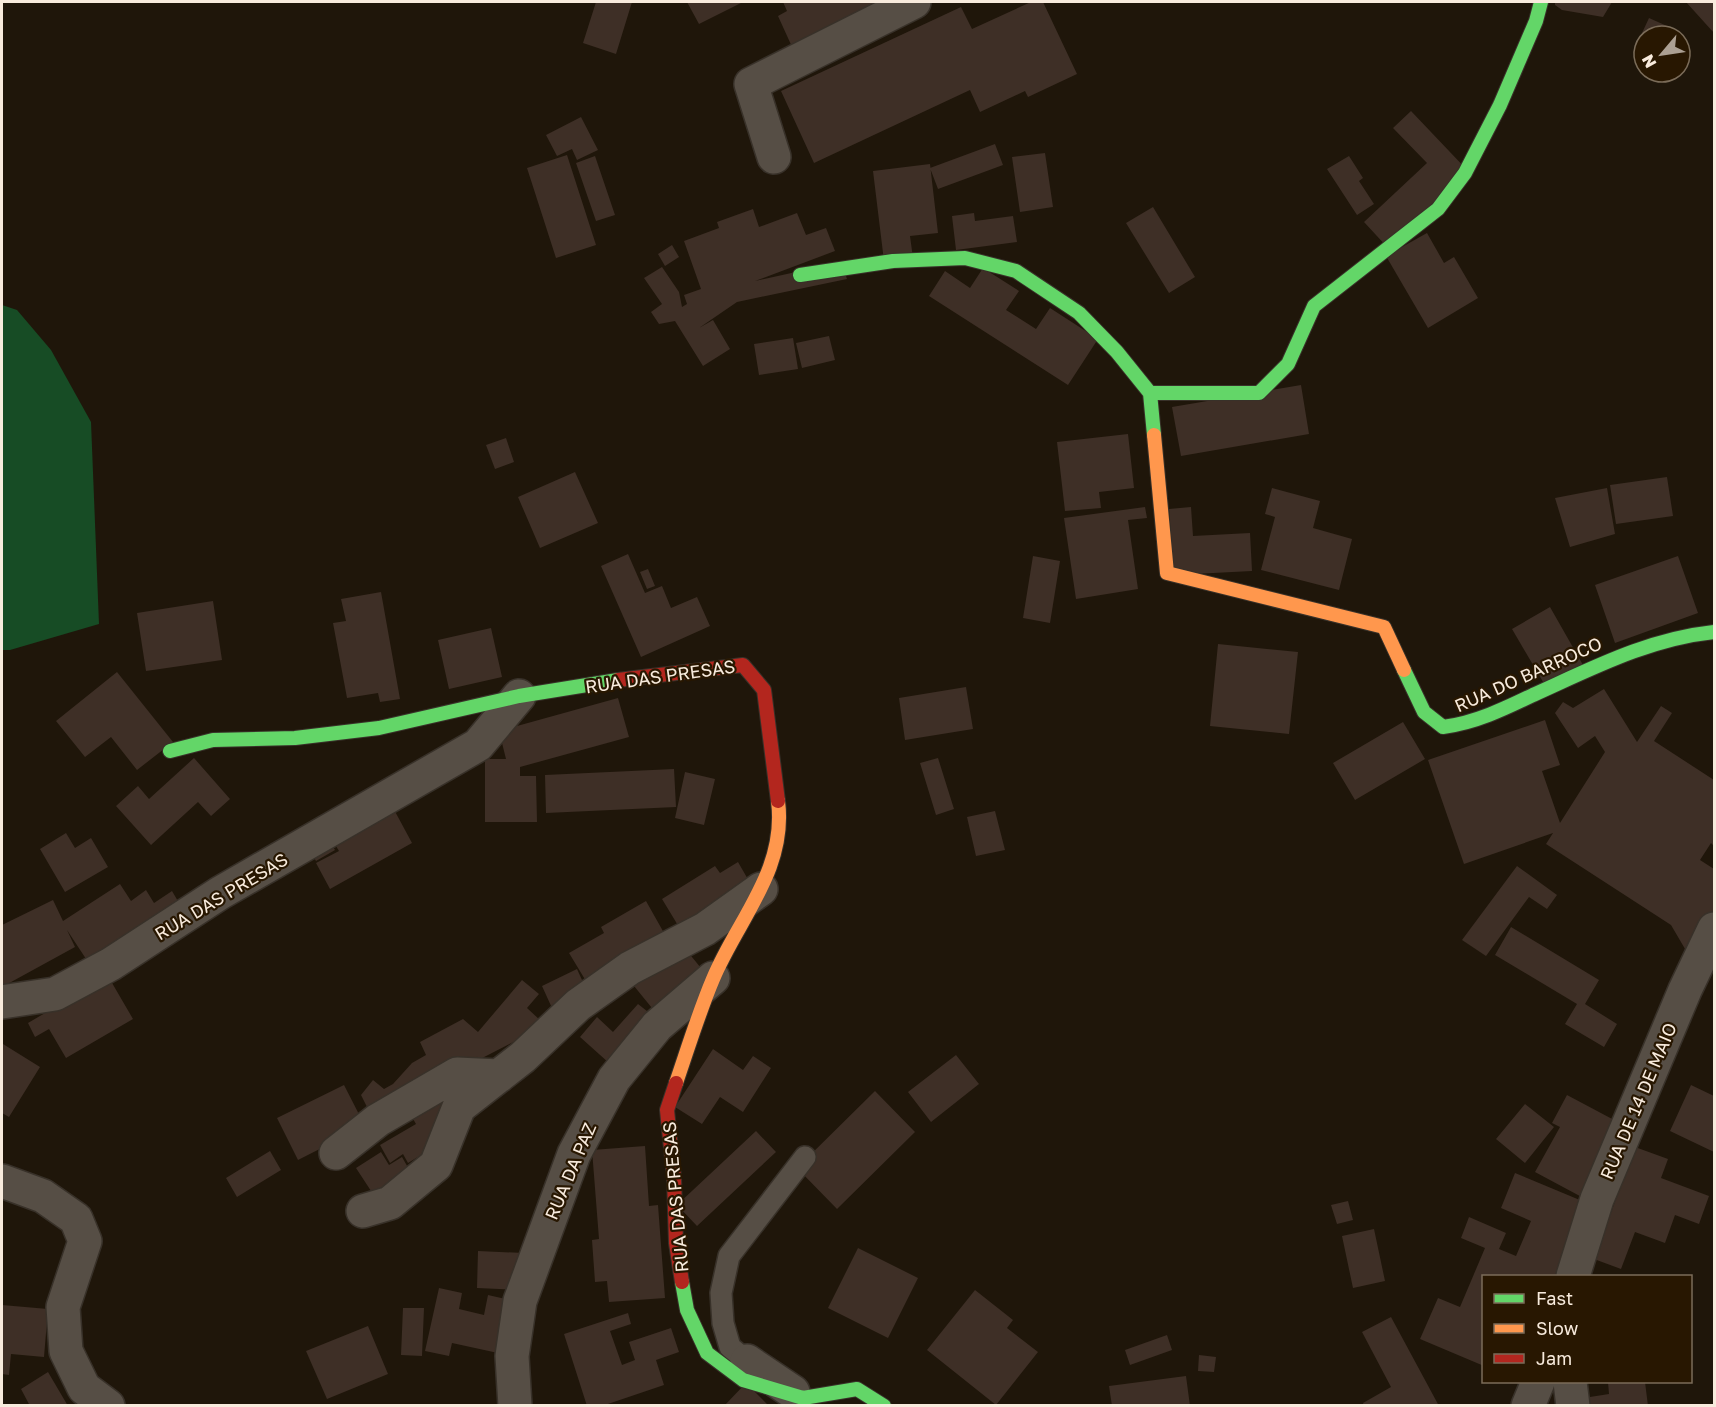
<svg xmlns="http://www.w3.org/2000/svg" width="1716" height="1407" font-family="'Golos Text',sans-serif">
  <rect width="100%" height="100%" fill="#1f160a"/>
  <path fill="#174c25" d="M2 305 17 310 51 350 91 422 99 624 10 650H2Z"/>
  <path fill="#3e2f26" d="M596 2H632L616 54 583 43Z
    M687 2H743L699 24Z
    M783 2H897L793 49 778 16 787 11Z
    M1031 2H1043L1077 74 1028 97 1025 91 980 112 970 90 814 163 781 91 961 7 972 29Z
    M1555 2H1612L1603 17 1562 10 1555 5Z
    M1686 2H1714V33Z
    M1649 18 1667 26 1662 36H1644V50L1636 46Z
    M1411 111 1469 172 1388 248 1364 222 1427 163 1393 128Z
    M581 117 598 150 577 160 572 149 557 156 546 135Z
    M995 144 1003 165 938 189 930 168Z
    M1045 153 1053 207 1020 212 1012 157Z
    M567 155 596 245 556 258 527 168Z
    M595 156 615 215 596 221 576 163Z
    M1349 156 1363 178 1359 181 1374 204 1357 215 1327 169Z
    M930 164 938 233 910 236 913 258 884 261 873 171Z
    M1153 207 1195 277 1169 293 1126 223Z
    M753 209 759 227 797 213 806 235 826 228 835 251 755 281 841 262 847 279 737 302 699 328 713 320 730 349 703 366 675 321 659 324 651 312 662 304 644 278 662 267 679 292 682 307 687 304 684 295 701 289 684 241 719 228 717 222Z
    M974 213 975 221 1013 216 1017 242 956 250 952 216Z
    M1427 233 1444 263 1454 257 1478 298 1428 328 1386 256Z
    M672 245 679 257 665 266 658 254Z
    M983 268 1019 291 1006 310 1036 329 1050 308 1098 339 1068 385 929 296 945 271 970 288Z
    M829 336 835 360 802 368 796 343Z
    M793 338 798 369 759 375 754 344Z
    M1301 385 1309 434 1181 456 1172 407Z
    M1128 434 1134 488 1099 492 1101 508 1065 511 1057 442Z
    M506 438 514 462 495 469 486 445Z
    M575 472 598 523 540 548 518 497Z
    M1667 477 1673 516 1616 524 1610 485Z
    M1272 488 1320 501 1313 528 1352 539 1339 590 1261 570 1275 517 1265 514Z
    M1607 488 1615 534 1570 547 1555 498Z
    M1145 507 1147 518 1128 520 1138 589 1076 599 1064 518Z
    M1191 507 1193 536 1250 533 1252 571 1174 575 1169 509Z
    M628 554 645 593 662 586 671 608 697 597 710 626 641 657 601 566Z
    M1033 556 1060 561 1050 623 1023 618Z
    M1678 556 1698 613 1615 643 1595 585Z
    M648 569 655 586 647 589 640 572Z
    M381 592 400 699 380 702 378 693 347 698 333 623 346 621 341 599Z
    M213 601 222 660 146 671 137 613Z
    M1550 607 1583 665 1546 687 1512 629Z
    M491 628 502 677 449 689 438 640Z
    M1218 644 1298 652 1289 734 1210 726Z
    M117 672 173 742 137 770 111 737 85 757 56 721Z
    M966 687 973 729 905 740 899 698Z
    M1604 689 1637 742 1661 706 1672 713 1654 741 1714 780V846L1711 843 1700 860 1714 869V933L1688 954 1671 925 1546 844 1553 833 1464 864 1428 760 1545 720 1560 765 1542 771 1560 823 1605 752 1595 736 1578 748 1555 713 1563 702 1573 708Z
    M618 698 629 737 520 767V776H536L537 822H485V759H506L499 731Z
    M1403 722 1425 759 1355 800 1333 763Z
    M194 758 230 799 211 816 198 802 151 845 116 806 138 786 149 799Z
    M938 758 954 809 936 815 920 763Z
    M674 769 676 807 546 813 545 775Z
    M685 772 715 779 704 825 675 818Z
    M391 804 412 843 330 889 316 863 339 851 331 838Z
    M995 811 1005 850 976 856 967 817Z
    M66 833 75 848 91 838 108 867 65 892 40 849Z
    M328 838 335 850 316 861 309 850Z
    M738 862 753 888 682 932 662 899 715 866 720 873Z
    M1517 866 1557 895 1547 909 1529 897 1486 956 1462 940Z
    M120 884 131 901 146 890 154 903 172 891 182 908 92 968 67 930 75 947 2 987V925L53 900 63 921Z
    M646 901 668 940 589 986 569 953 604 933 601 927Z
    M1511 927 1599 980 1585 1004 1617 1024 1604 1047 1565 1024 1577 1004 1495 955Z
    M683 946 705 973 656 1013 634 986Z
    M577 969 587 991 552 1008 542 986Z
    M108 976 133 1019 66 1058 49 1029 35 1037 28 1023Z
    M522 980 539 994 527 1008 541 1021 531 1033 371 1115 361 1095 373 1080 384 1089 393 1084 412 1063 426 1055 420 1042 463 1019 478 1032Z
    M638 1004 652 1015 609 1063 580 1037 597 1017 613 1032Z
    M3 1044 40 1067 9 1117 2 1113Z
    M713 1049 743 1070 753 1056 771 1068 743 1112 720 1097 702 1124 675 1107Z
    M956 1055 979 1084 931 1122 908 1092Z
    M344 1085 365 1126 298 1160 277 1118Z
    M1691 1085 1714 1096V1152L1670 1131Z
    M875 1091 915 1132 837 1209 797 1168Z
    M1567 1095 1631 1129 1591 1202 1535 1172 1560 1127 1552 1123Z
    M436 1096 457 1133 408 1163 403 1154 390 1163 380 1145 416 1124 409 1112Z
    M1525 1104 1554 1127 1525 1163 1496 1139Z
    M756 1131 776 1152 697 1226 677 1205Z
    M645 1146 649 1206 658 1205 665 1298 609 1302 607 1281 595 1282 592 1240 599 1239 592 1150Z
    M1635 1147 1668 1159 1661 1178 1709 1196 1699 1224 1675 1215 1665 1243 1635 1232 1621 1269 1594 1259Z
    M270 1151 281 1170 237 1197 226 1178Z
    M381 1152 389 1165 402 1157 410 1171 373 1194 356 1168Z
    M1515 1173 1587 1203 1557 1276H1484V1366L1420 1339 1438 1298 1460 1307 1485 1248 1461 1238 1469 1217 1506 1233 1499 1249 1516 1256 1531 1221 1501 1208Z
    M1348 1201 1353 1220 1337 1224 1331 1205Z
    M1374 1229 1385 1281 1353 1288 1342 1236Z
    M858 1248 918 1278 888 1338 828 1308Z
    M478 1251 524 1253 522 1290 477 1288Z
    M439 1288 462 1293 459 1309 484 1315 488 1295 510 1300 498 1353 452 1343 449 1356 425 1351Z
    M975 1290 1013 1320 1007 1328 1038 1352 996 1405 927 1350Z
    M2 1305 48 1309 44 1357 11 1354 9 1375 2 1374Z
    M403 1308H424L422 1356 401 1355Z
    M628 1313 631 1324 610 1331 622 1365 635 1360 629 1342 671 1328 679 1352 656 1360 664 1385 602 1406H587L564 1334Z
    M1391 1317 1439 1406H1364L1363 1403 1391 1387 1362 1332Z
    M368 1326 388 1374 327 1399 306 1351Z
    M1167 1335 1172 1350 1130 1365 1125 1350Z
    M1199 1355 1216 1357 1214 1372 1198 1371Z
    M48 1372 68 1406H30L21 1389Z
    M1186 1376 1190 1406H1112L1109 1386Z
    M1608 1382H1645L1648 1406H1578L1577 1399 1609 1394Z
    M746 1383 769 1406H724Z"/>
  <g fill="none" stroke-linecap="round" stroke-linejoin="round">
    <defs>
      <path id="lane" d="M747 1361 730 1347 723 1323 721 1293 729 1256 805 1157"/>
      <path id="street" d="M774 157 751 84 914 2
        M2 1002 55 994 111 964 220 893 478 745 519 696
        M336 1153 378 1120 457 1074 499 1076
        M2 1181 43 1196 76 1219 85 1241 63 1307 66 1351 84 1388 108 1406
        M363 1211 390 1203 436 1165 459 1107 523 1057 578 1005 630 968 705 929 761 889
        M1573 1276 1597 1199 1685 990 1714 929
        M747 1361 793 1392
        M1570 1382 1573 1406
        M515 1406 512 1356 520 1301 574 1154 614 1079 657 1026 713 978
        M1528 1406 1538 1382"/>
      <path id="fast" d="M800 275 893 261 965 258 1016 271 1079 313 1117 352 1150 393 1154 435
        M1150 393H1259L1288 364 1314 306 1438 209 1465 173 1500 105 1536 21 1541 2
        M1404 670 1424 712 1443 727C1475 723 1504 709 1533 695 1593 668 1648 639 1714 632
        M170 751 213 740 295 738 379 728 519 696 618 680
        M682 1282 687 1310 707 1353 743 1380 803 1398 857 1389 884 1406"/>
      <path id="slow" d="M1154 435 1167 573 1384 627 1404 670
        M676 1083C688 1048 699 1012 713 979 738 919 787 870 778 801"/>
      <path id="jam" d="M618 680 743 665 764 690 778 801
        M676 1083 667 1110 674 1177 676 1243 682 1282"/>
    </defs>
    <use href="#lane" stroke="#383129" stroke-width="24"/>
    <use href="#street" stroke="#383129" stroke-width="36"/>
    <use href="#fast" stroke="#383129" stroke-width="16"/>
    <use href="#slow" stroke="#383129" stroke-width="16"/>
    <use href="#jam" stroke="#383129" stroke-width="16"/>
    <use href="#lane" stroke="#564e45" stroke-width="21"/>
    <use href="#street" stroke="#564e45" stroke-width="33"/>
    <use href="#fast" stroke="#63d668" stroke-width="14"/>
    <use href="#slow" stroke="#ff974d" stroke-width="14"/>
    <use href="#jam" stroke="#b3261e" stroke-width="14"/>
  </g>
  <g text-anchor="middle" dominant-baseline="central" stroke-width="4.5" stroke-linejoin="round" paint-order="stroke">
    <g font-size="18" fill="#f8ebdd" stroke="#281701">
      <text transform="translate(1528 674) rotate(-24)">RUA DO BARROCO</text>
      <text transform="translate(660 676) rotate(-8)">RUA DAS PRESAS</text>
      <text transform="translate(221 896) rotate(-31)">RUA DAS PRESAS</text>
      <text transform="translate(1638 1101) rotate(-67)">RUA DE 14 DE MAIO</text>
      <text transform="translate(570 1171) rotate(-67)">RUA DA PAZ</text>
      <text transform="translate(675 1197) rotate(-95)">RUA DAS PRESAS</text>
    </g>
  </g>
  <rect width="1716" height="1407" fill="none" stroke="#f8ebdd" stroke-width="6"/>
  <rect x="1482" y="1275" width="210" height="108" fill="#281701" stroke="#7b6c59" stroke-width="1.5"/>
  <rect x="1494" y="1294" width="30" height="9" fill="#63d668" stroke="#7b6c59" stroke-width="1.5"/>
  <text x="1536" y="1305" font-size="18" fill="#f8ebdd">Fast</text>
  <rect x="1494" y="1324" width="30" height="9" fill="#ff974d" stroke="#7b6c59" stroke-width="1.5"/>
  <text x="1536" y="1335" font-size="18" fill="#f8ebdd">Slow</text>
  <rect x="1494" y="1354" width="30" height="9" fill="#b3261e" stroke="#7b6c59" stroke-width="1.5"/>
  <text x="1536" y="1365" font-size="18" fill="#f8ebdd">Jam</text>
  <g transform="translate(1662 54) rotate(241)"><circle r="28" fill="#281701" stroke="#7b6c59" stroke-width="1.5"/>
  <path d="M0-4.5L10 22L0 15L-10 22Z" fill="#aca093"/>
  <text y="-9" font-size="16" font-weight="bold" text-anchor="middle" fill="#f8ebdd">N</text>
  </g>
</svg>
